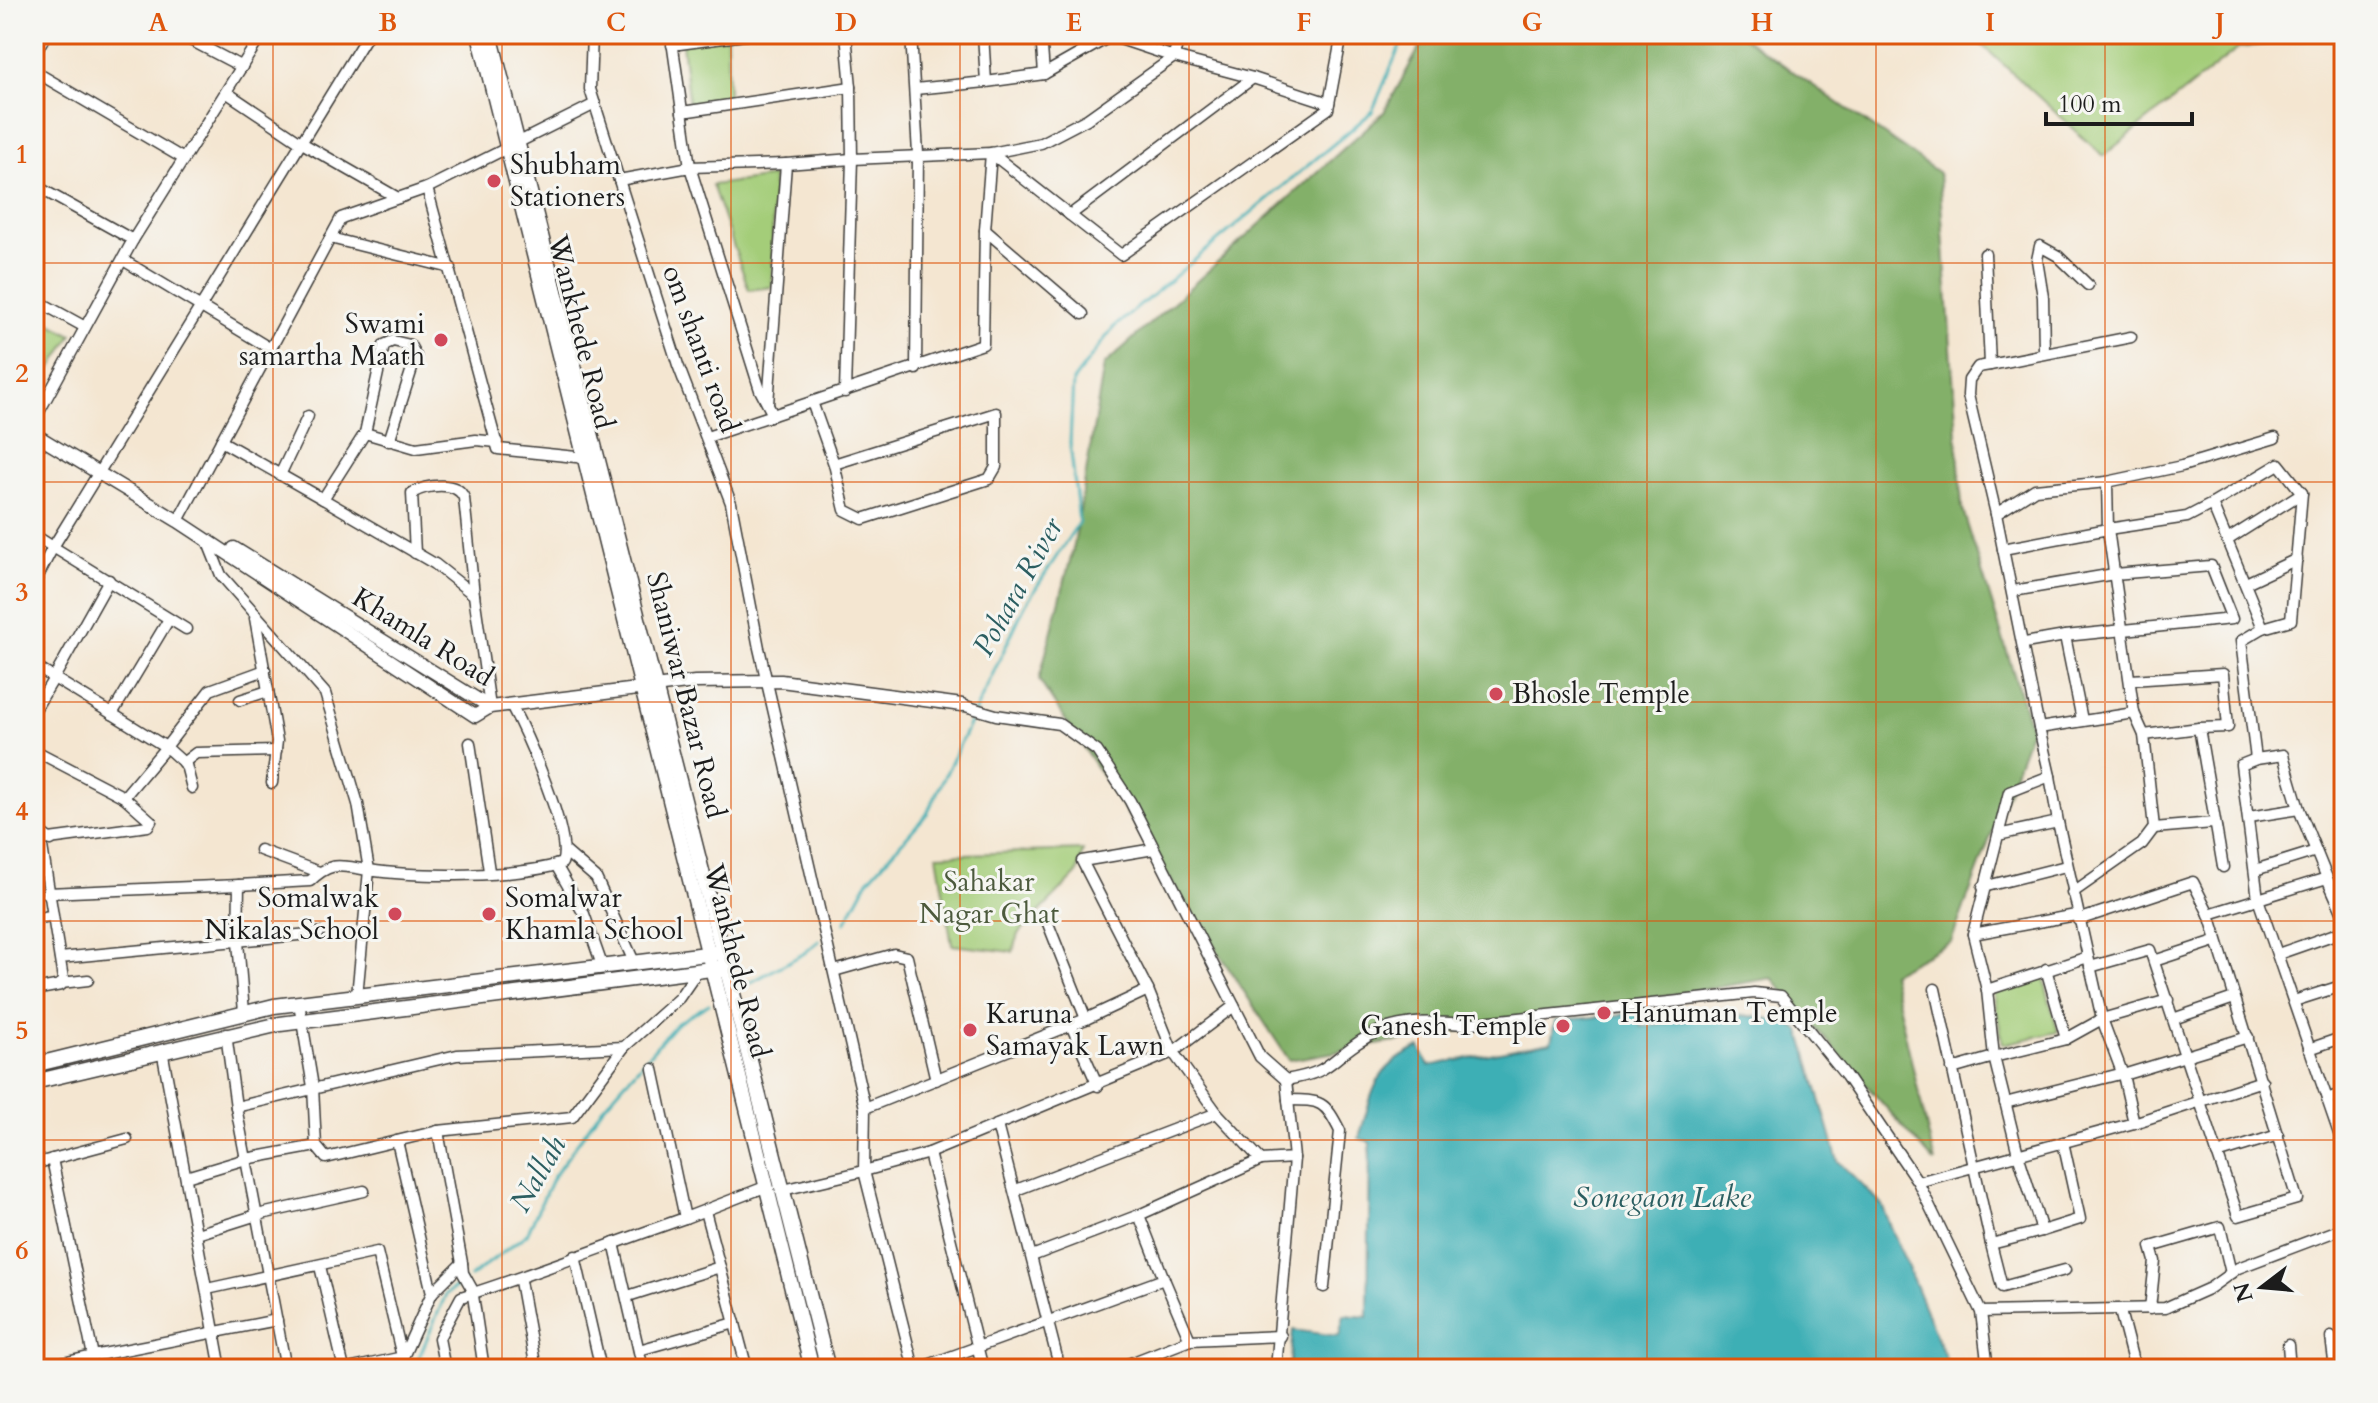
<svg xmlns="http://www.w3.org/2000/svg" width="2378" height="1403" font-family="Cardo,serif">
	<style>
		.green { fill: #a4cd79; stroke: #60744a; stroke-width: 2 }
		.forest { fill: #83b069; stroke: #506642; stroke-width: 2 }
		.water { fill: #3eafb5; stroke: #2d6668; stroke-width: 2 }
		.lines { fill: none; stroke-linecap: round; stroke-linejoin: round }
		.stream { stroke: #3eafb5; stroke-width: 3 }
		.minor-casing { stroke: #3c3a37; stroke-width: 13 }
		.tertiary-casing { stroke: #3c3a37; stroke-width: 15 }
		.secondary-casing { stroke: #3c3a37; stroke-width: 17 }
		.minor { stroke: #fff; stroke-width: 10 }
		.tertiary { stroke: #fff; stroke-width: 12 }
		.secondary { stroke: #fff; stroke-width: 14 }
		.grid { fill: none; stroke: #de560d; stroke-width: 2; stroke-opacity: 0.55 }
		.poi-dot { fill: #d1495b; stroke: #f6f6f2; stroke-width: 3 }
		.labels { text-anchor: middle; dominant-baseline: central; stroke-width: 6; stroke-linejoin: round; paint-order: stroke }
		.poi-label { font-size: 28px; fill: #1c1c1c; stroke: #f6f6f2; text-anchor: start }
		.street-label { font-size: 28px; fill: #1c1c1c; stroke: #f6f6f2 }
		.park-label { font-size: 28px; fill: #4c5a3d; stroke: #f6f6f2 }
		.water-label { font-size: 30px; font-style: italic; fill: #2b5e61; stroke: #f6f6f2 }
		.neatline { fill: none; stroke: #de560d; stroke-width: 3 }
		.grid-label { font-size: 26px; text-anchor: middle; font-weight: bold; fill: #de560d }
	</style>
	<rect width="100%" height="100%" fill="#f6f6f2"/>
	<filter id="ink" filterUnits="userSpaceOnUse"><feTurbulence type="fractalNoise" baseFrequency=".0125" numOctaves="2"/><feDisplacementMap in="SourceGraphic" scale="16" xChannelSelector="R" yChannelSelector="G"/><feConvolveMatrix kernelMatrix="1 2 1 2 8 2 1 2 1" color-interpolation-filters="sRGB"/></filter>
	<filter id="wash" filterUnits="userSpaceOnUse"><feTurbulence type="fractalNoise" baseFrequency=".006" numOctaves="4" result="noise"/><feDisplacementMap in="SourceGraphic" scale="32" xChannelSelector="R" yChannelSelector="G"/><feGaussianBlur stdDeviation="1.8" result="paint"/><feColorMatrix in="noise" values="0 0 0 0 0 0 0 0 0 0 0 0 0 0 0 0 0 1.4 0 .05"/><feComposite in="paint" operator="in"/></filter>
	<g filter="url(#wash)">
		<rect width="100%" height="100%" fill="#f4e6d1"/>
		<!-- green -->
		<g class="green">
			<polygon points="1970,34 2336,34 2239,48 2103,156"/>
			<polygon points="727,37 728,102 689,107 682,43"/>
			<polygon points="773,177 772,287 749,290 712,185"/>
			<polygon points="40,318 72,335 51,369 34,359 34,328"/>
			<polygon points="1083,850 1077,874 1018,934 1013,952 952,945 937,855"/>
			<polygon points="2043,975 2058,1032 2003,1044 1993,991"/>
		</g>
		<!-- forest -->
		<polygon class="forest" points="1427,34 1739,34 1939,173 1962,507 2031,729 1951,942 1891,973 1935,1163 1772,978 1289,1060 1039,680 1074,545 1104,365 1384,112"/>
		<!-- water -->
		<path class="water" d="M1636,1013L1641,1027C1690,1019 1754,1004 1800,1030L1838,1161L1882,1205L1950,1369H1289L1293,1330L1339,1336L1344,1315L1368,1317L1370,1142L1359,1138C1373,1093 1372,1068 1420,1047L1429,1066L1551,1042L1555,1021Z"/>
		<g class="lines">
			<!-- stream -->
			<g class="stream">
				<polyline points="845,923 868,880 927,814 1025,605 1079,522 1070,443 1073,381 1113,328 1372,112 1405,34"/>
				<polyline points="744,986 803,954 819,941"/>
				<polyline points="470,1277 527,1234 552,1179 600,1111 676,1024 709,1004"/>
				<polyline points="414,1369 446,1294 464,1281"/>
			</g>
		</g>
	</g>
	<g filter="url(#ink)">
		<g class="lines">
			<defs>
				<g id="minor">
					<polyline points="179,34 242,67"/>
					<polyline points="592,34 590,89 678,365 731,503 759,648 865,1108 864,1171 783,1190"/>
					<polyline points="671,34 690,167 786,164"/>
					<polyline points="846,34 851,87 852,159 991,153 1041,143 1087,119 1174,57 1179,34"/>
					<polyline points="911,34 918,154 916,369"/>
					<polyline points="1041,34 1044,74"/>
					<polyline points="672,45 752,34"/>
					<polyline points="34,55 46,34"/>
					<polyline points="34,71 184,159"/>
					<polyline points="1253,78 1329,103"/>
					<polyline points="986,82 1044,74 1111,36 1174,57 1253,78 1070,215"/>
					<polyline points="915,89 986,82 983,34"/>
					<polyline points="226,92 302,143 398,198"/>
					<polyline points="682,112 851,87"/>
					<polyline points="619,180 690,167 760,390 773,415 707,437"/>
					<polyline points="34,185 133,240"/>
					<polyline points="427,188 498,449 586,458"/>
					<polyline points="985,230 991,153 1121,255 1328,109 1342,34"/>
					<polyline points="330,238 451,268"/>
					<polyline points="1985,254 1990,365 2131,337"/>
					<polyline points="123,260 271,349"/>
					<polyline points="34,299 85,327"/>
					<polyline points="2044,351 2043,297 2037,260 2040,246 2058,256 2088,285"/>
					<polyline points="1990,365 1978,367 1969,380 1968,395 1996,514"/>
					<polyline points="812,402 834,464 996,413 996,467 989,479 863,519 845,510 834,464"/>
					<polyline points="768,404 786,164 852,159 845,392"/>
					<polyline points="773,415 983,344 985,230 1083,314"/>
					<polyline points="34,421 133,240 262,34"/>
					<polyline points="365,433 384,345 393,341 410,345 416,356 389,441"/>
					<polyline points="221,441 323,499"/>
					<polyline points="280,475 308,416"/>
					<polyline points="2212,504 2187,517 2108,529 2107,482 2182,466 2275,438"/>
					<polyline points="178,521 341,218 427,188 595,104"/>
					<polyline points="34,535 53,547 368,34"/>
					<path d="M207,540L221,575L325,693L358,804L369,870C340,866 332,860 310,881L239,885"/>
					<polyline points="2003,549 2108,529 2134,713"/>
					<path d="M415,553L412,493C426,485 457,480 464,498L474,595"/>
					<polyline points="109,580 54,678 166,747 124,797"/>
					<polyline points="2246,583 2297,559"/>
					<polyline points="34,584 53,547 186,629"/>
					<polyline points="2013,591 2114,574 2211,566 2232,619 2065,636"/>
					<polyline points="255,618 277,741 272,783"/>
					<polyline points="2263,628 2291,620 2302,493"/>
					<polyline points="2025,643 2065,636 2082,720"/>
					<polyline points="34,666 54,678 34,711"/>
					<polyline points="2131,680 2223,674 2228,727 2199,728 2223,867"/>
					<polyline points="240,700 268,691"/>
					<path d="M962,705L996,715L1059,724L1097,751L1130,801L1260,1057L1286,1080C1329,1072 1323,1067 1356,1044C1389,1020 1424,1021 1463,1024L1754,993L1781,996L1846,1076L1918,1182L2134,1123L2262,1081"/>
					<polyline points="490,707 474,595 435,564 323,499 365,433 416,448 476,440 497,442"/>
					<polyline points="112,714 169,619"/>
					<polyline points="2039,728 2050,776"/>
					<polyline points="2144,735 2199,728"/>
					<polyline points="470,743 489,871"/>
					<polyline points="34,750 124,797 151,821 148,826 34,841"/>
					<polyline points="2256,759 2283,755 2299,809 2327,878 2258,899 2344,1148"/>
					<polyline points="183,763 196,753 276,751"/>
					<polyline points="192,788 186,765 166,747 210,690 265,670"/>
					<polyline points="2249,817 2299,809"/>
					<polyline points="2058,822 2102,1019 2123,1075 2134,1123"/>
					<polyline points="34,828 51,840"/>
					<polyline points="2154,828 2213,823"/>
					<polyline points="1998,835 2058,822 2050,776 2009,792 1973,934 1987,990 1994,1057 2066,1039 2046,969"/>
					<polyline points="260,850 319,872"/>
					<polyline points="566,852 596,878 635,964"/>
					<polyline points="556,865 584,914 603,968"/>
					<polyline points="2255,870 2316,851"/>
					<polyline points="2327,878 2344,916"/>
					<polyline points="1983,887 2066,866"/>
					<polyline points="47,893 239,885 238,942 244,1012"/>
					<polyline points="2072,893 2142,844 2154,828 2144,735 2134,713 2039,728 1996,514 2035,489 2107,482"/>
					<polyline points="34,919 50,916"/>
					<polyline points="2078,920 2193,882 2209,914"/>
					<polyline points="1047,921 1086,1019"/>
					<polyline points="1973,934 2076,915"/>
					<polyline points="2278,954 2344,931"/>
					<polyline points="60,958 319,933"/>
					<polyline points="2154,961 2215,941"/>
					<polyline points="2090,967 2150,950 2238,1216 2297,1199 2209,914 2258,899 2241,765 2256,759 2241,641 2263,628 2212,504 2279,464 2302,493 2229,539"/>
					<polyline points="834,971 894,954 907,957 936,1080"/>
					<polyline points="61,983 88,980"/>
					<polyline points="1935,989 1991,1244 2042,1231 2018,1154 1994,1057 1952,1069"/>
					<polyline points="34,990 61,985 63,979 41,840"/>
					<polyline points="1987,990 2088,957"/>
					<path d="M357,996L369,870C415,877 519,878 562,863C573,837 526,733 511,705"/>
					<polyline points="2294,1001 2344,985"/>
					<polyline points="1234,1006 1173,1052 1217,1113 1261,1160 1294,1158 1286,1080"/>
					<polyline points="2173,1019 2234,998"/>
					<polyline points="1071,1025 1098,1086"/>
					<polyline points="226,1034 236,1107 457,1055 624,1047 679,998 697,972"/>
					<polyline points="2066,1039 2102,1019 2168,1000"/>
					<polyline points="2309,1049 2344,1037"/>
					<polyline points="162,1050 221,1369"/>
					<polyline points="653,1069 685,1218 765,1187"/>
					<polyline points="2123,1075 2248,1037"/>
					<polyline points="2327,1099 2344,1093"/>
					<path d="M1288,1100C1321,1100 1325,1101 1340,1131L1324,1287"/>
					<polyline points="2005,1103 2120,1074"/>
					<polyline points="236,1107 286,1369"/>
					<polyline points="865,1108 1086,1019 1148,990"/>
					<polyline points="997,1125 1060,1369"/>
					<polyline points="316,1146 326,1158 438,1131 572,1117 624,1047"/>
					<polyline points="929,1153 983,1369"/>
					<polyline points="2217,1154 2278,1135"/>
					<polyline points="34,1164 127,1139"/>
					<polyline points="186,1177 246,1159 316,1146 313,1087 299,1003"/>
					<polyline points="1918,1182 1981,1312 1988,1369"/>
					<polyline points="1016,1190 1217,1113"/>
					<polyline points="705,1211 747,1369"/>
					<polyline points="2042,1231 2080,1219 2063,1142"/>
					<polyline points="197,1234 257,1215 364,1191"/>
					<polyline points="614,1243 643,1369"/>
					<polyline points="1991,1244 2002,1287 2065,1270"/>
					<polyline points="575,1256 601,1369"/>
					<polyline points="1032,1256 1139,1215"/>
					<polyline points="462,1263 463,1273 472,1289 484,1369"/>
					<polyline points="320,1266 344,1369"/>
					<polyline points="1164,1279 1190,1340"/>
					<polyline points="520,1281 536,1369"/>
					<polyline points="207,1289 377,1252 405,1369"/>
					<polyline points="432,1293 462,1263 438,1131"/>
					<polyline points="628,1296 720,1267"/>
					<polyline points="2150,1309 2155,1261 2151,1247 2220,1227 2231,1273"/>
					<polyline points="2120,1311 2135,1369"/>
					<polyline points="1981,1312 2165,1308 2210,1288 2238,1268 2344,1228"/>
					<polyline points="2331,1337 2335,1369"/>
					<polyline points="2288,1345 2290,1369"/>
					<polyline points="639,1350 735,1323"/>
					<polyline points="93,1356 277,1320"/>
					<polyline points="37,1369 93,1356 52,1159"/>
					<polyline points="348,1369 403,1357 432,1293 397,1141"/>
					<path d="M445,1369L439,1338L461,1297C537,1273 610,1244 685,1218"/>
					<polyline points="914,1369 864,1171 929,1153 1173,1052 1148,990 1082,861 1154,849"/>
					<polyline points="917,1369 1164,1279 1139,1215 1261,1160"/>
					<polyline points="1115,1369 1190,1340 1281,1336"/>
					<polyline points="1276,1369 1294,1158"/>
				</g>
				<g id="tertiary">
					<polyline points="34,434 178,521 475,716 490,707 695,682 781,681 962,705"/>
					<polyline points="234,548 490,707"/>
				</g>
				<g id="secondary">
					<polyline points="479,34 812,1369"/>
					<polyline points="490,34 828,1369"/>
					<polyline points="34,1065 274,1006 715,953"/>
					<polyline points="34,1082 280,1024 719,968"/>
				</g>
			</defs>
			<!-- minor casing -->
			<use href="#minor" class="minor-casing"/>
			<!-- tertiary casing -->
			<use href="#tertiary" class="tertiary-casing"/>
			<!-- secondary casing -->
			<use href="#secondary" class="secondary-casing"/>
			<!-- minor -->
			<use href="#minor" class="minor"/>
			<!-- tertiary -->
			<use href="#tertiary" class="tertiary"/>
			<!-- secondary -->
			<use href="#secondary" class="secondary"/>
		</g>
	</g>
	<!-- grid -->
	<path class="grid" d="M273,34V1369M502,34V1369M731,34V1369M960,34V1369M1189,34V1369M1418,34V1369M1647,34V1369M1876,34V1369M2105,34V1369M34,263H2344M34,482H2344M34,702H2344M34,921H2344M34,1140H2344"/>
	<!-- markers -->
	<g class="poi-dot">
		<circle cx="494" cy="181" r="8"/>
		<circle cx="441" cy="340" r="8"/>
		<circle cx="1496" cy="694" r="8"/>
		<circle cx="395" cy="914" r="8"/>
		<circle cx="489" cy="914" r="8"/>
		<circle cx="1604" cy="1013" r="8"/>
		<circle cx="1563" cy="1026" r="8"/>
		<circle cx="970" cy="1030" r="8"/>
	</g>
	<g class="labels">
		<!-- poi labels -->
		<g class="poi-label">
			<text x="510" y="165">Shubham<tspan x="510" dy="32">Stationers</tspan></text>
			<text x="425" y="324" text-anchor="end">Swami<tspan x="425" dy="32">samartha Maath</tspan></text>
			<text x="1512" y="694">Bhosle Temple</text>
			<text x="379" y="898" text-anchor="end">Somalwak<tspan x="379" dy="32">Nikalas School</tspan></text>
			<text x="505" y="898">Somalwar<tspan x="505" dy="32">Khamla School</tspan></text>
			<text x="1620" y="1013">Hanuman Temple</text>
			<text x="986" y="1014">Karuna<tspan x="986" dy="32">Samayak Lawn</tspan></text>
			<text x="1547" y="1026" text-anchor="end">Ganesh Temple</text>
		</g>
		<!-- street labels -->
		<g class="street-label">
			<text transform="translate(581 332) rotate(76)">Wankhede Road</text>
			<text transform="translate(701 349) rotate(70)">om shanti road</text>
			<text transform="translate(423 637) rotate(32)">Khamla Road</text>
			<text transform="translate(686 695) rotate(76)">Shaniwar Bazar Road</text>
			<text transform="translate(737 961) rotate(76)">Wankhede Road</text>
		</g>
		<!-- park labels -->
		<g class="park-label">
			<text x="989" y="882">Sahakar<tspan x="989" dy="32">Nagar Ghat</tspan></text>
		</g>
		<!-- water labels -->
		<g class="water-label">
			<text transform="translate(1018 587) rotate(-61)">Pohara River</text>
			<text transform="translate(538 1174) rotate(-60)">Nallah</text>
			<text x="1662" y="1197">Sonegaon Lake</text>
		</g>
	</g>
	<!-- margin -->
	<rect width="2378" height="1403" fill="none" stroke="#f6f6f2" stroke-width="88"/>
	<!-- north arrow -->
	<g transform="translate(2262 1287) rotate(254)" stroke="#f6f6f2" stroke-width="6" paint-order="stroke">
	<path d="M0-6L14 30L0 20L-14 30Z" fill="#1c1c1c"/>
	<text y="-12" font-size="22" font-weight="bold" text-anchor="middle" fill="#1c1c1c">N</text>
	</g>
	<!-- scale -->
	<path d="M2046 112v12h146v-12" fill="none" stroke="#1c1c1c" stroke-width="4"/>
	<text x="2058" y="112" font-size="24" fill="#1c1c1c" stroke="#f6f6f2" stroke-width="6" paint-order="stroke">100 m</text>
	<rect x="44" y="44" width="2290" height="1315" class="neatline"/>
	<g class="grid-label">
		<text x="158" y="31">A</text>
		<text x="388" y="31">B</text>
		<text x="616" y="31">C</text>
		<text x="846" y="31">D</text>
		<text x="1074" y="31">E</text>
		<text x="1304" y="31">F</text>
		<text x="1532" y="31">G</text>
		<text x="1762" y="31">H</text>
		<text x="1990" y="31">I</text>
		<text x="2220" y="31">J</text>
		<text x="22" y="163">1</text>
		<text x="22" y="382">2</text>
		<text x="22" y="601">3</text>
		<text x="22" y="820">4</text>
		<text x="22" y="1039">5</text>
		<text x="22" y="1259">6</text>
	</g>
</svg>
